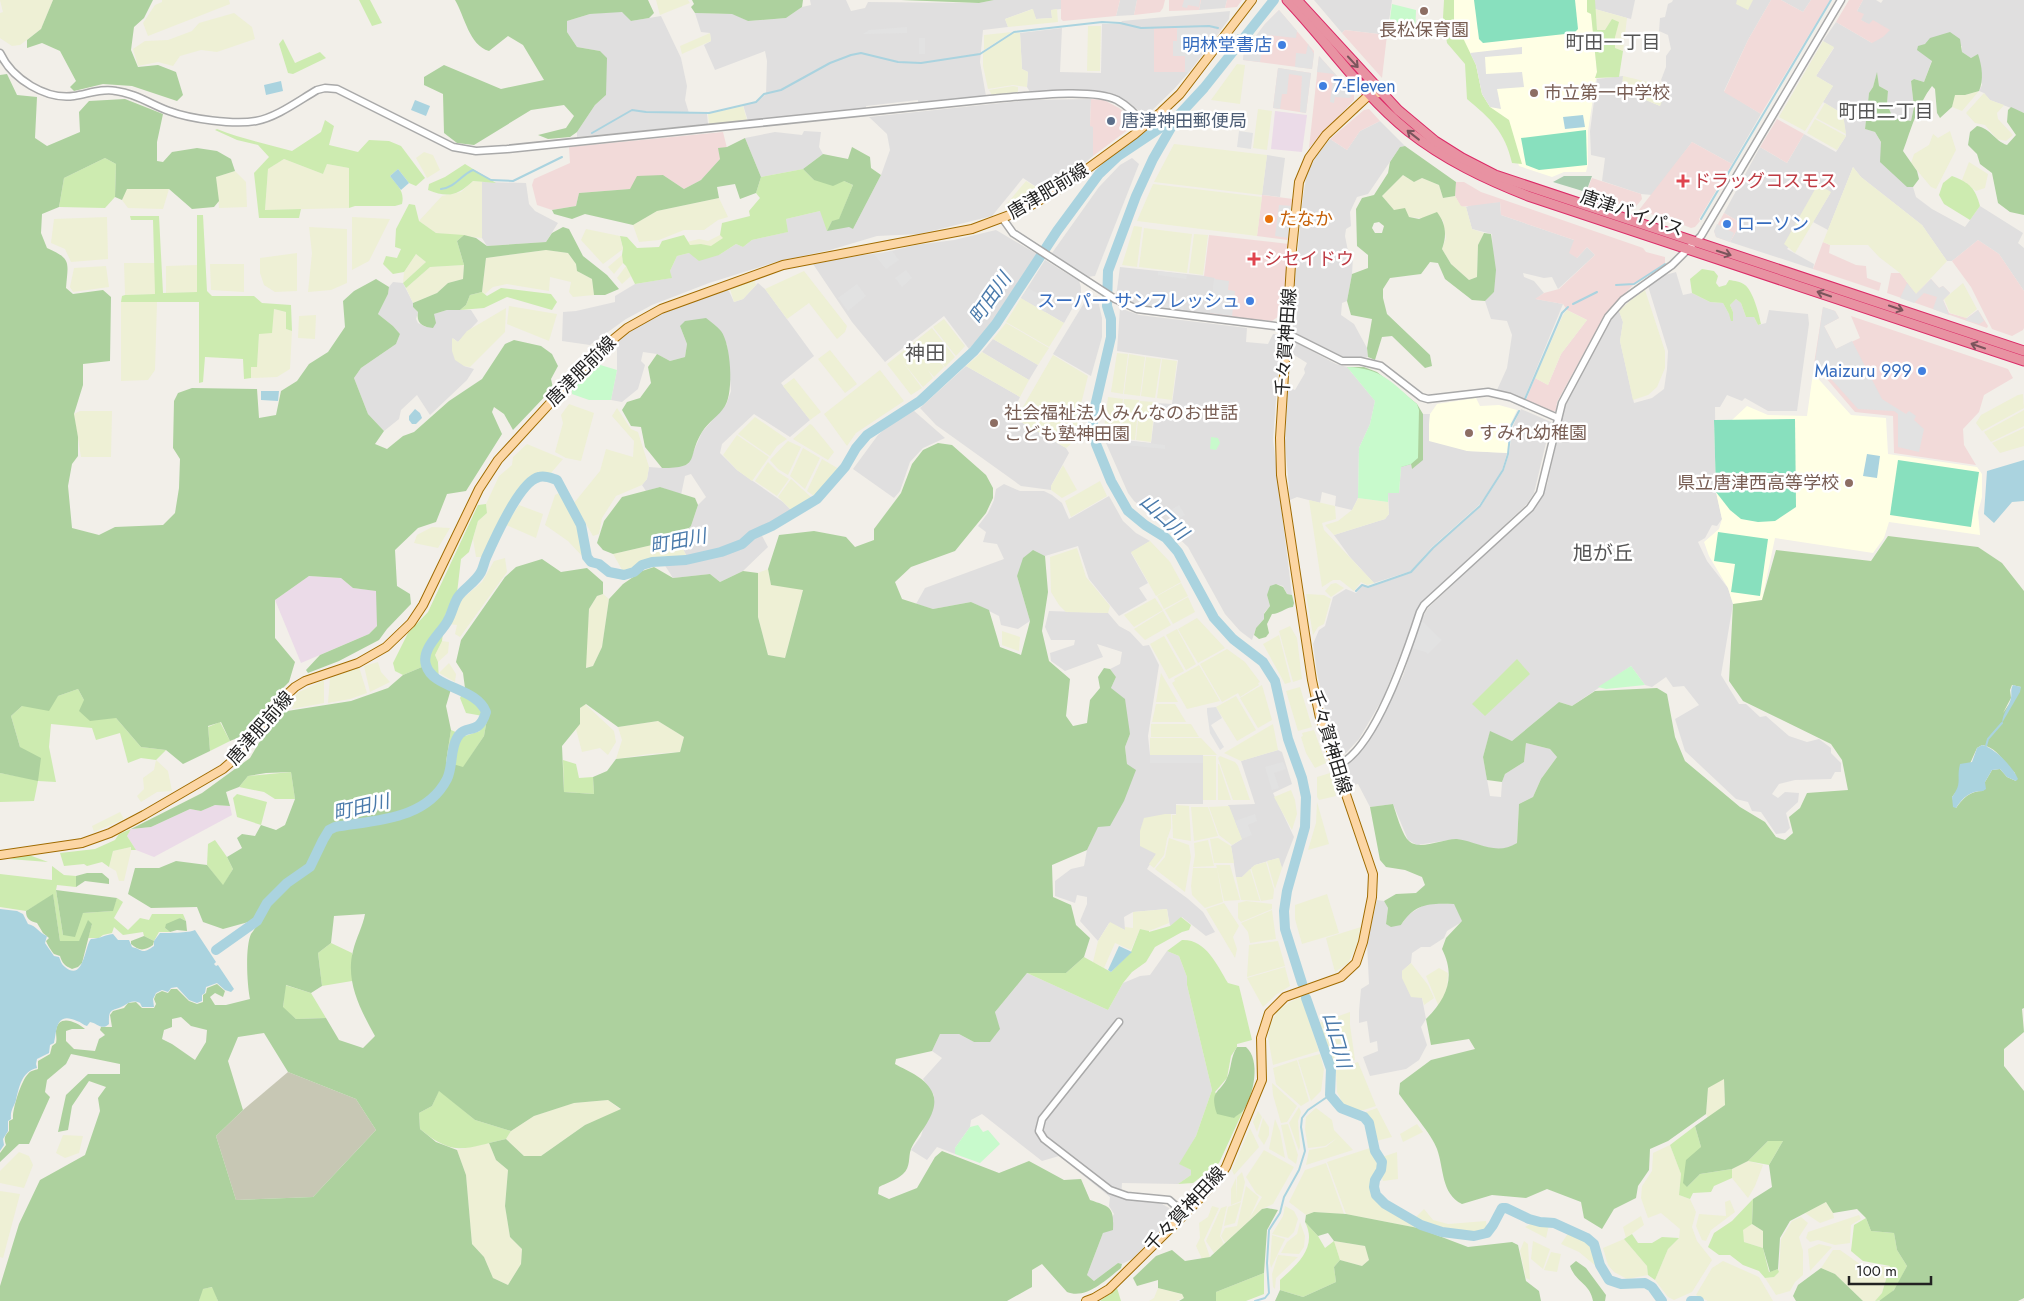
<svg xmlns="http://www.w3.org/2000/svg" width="2024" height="1301" font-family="Jost,'Noto Sans JP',sans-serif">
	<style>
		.residential { fill: #e0dfdf; fill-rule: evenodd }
		.commercial { fill: #f2dad9 }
		.industrial { fill: #ebdbe8 }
		.education { fill: #ffffe5 }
		.construction { fill: #c7c7b4 }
		.farmland { fill: #eef0d5 }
		.grass { fill: #cdebb0 }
		.forest { fill: #add19e; fill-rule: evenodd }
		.cemetery { fill: #aacbaf }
		.park { fill: #c8facc }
		.pitch { fill: #88e0be }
		.parking { fill: #e2e2e2 }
		.water { fill: #aad3df }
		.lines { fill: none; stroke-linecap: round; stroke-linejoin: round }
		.stream { stroke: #aad3df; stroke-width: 2 }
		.river { stroke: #aad3df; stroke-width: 10 }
		.minor-casing { stroke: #a9a9a9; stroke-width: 9 }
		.major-casing { stroke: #a06b00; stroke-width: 10 }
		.highway-casing { stroke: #dc2a67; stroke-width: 11 }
		.minor { stroke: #fff; stroke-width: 6 }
		.major { stroke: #fcd6a4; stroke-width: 8 }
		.highway { stroke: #e892a2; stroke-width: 9 }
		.oneway { stroke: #7b545c }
		.education-dot { fill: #8d6e63; stroke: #fff; stroke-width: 2 }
		.shop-dot { fill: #3f7fe0; stroke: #fff; stroke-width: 2 }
		.service-dot { fill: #5c6f8a; stroke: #fff; stroke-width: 2 }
		.health-dot { fill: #e0444e; stroke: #fff; stroke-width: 2 }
		.food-dot { fill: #e8710a; stroke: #fff; stroke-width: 2 }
		.labels { text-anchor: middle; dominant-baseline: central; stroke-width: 5; stroke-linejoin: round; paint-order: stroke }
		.education-label { font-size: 18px; fill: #785e54; stroke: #fff; text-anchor: start }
		.shop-label { font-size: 18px; fill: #366cbe; stroke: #fff; text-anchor: end }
		.service-label { font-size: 18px; fill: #4e5e75; stroke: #fff; text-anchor: start }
		.health-label { font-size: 18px; fill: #be3a42; stroke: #fff; text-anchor: start }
		.street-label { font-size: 18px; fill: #222; stroke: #fff }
		.food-label { font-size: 18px; fill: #c56008; stroke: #fff; text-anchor: start }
		.neighbourhood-label { font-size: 19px; fill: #555; stroke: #fff }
		.water-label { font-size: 19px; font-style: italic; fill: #4a7aab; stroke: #fff }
		.quarter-label { font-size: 20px; fill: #555; stroke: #fff }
	</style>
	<rect width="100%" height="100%" fill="#f2efe9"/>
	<!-- residential -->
	<g class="residential">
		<polygon points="810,0 846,0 851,11 865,8 868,2 979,3 994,0 1061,0 1061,9 1051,10 1052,18 1036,19 1032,9 1005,19 1008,27 983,30 980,62 986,96 918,103 918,100 866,106 866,109 748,121 743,105 757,102 766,94 767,61 765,51 715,70 704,45 711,41 710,33 701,32 695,13 733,14 748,21 786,18 802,7 811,5"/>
		<polygon points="1120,0 1137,0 1134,15 1116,16"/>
		<polygon points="1201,0 1227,0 1225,8 1199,10"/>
		<polygon points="1314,0 1392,0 1387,35 1345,30 1342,33"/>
		<polygon points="1595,0 1635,0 1631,19 1595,9"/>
		<polygon points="1673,0 1771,0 1748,40 1724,91 1761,114 1732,164 1692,142 1652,195 1641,194 1602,181 1605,158 1591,155 1590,131 1597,79 1623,76 1622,90 1660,106 1663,83 1661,80 1666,67 1666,56 1671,49 1668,35 1659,31 1660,18 1665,17 1668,4 1672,2"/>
		<polygon points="1781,0 1811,0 1803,12"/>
		<polygon points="1863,0 1876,0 1881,3 1883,0 2024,0 2024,113 1990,100 1984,93 1979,91 1982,85 1977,55 1971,58 1962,52 1962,46 1925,44 1918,50 1932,60 1924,82 1914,79 1911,81 1914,107 1911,121 1893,118 1887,104 1888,91 1879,86 1877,73 1873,87 1869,93 1865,129 1875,132 1907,187 1913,187 1916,197 1932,209 1965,227 1980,206 2023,233 2018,243 2024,248 2024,291 1999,254 1978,240 1952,261 1947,261 1922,225 1861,177 1853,167 1828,230 1813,222 1831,192 1787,249 1814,264 1813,269 1730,242 1741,223 1724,213 1760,147 1787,163 1804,134 1836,152 1846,136 1843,114 1823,102 1833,86 1816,76 1834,48 1823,41 1836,22 1872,43 1869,25 1861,20 1857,11"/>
		<polygon points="622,11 631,21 661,16 681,58 687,86 685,100 689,113 707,114 708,124 577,137 577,132 595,105 606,95 600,51 577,47 567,32 567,21 590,14"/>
		<polygon points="1230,11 1229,19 1220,31 1207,27 1154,72 1189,72 1174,89 1149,113 1138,110 1128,102 1108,92 1030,92 1027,87 1028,72 1022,69 1020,33 1062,28 1060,72 1101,73 1102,24 1120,24 1122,21"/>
		<polygon points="1091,99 1090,126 1093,126 1093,156 1074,172 1044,192 1023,178 992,216 920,234 877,236 830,250 779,261 709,283 652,305 626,319 590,345 562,341 563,312 576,311 615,302 615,296 635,284 671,278 670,271 677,256 689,253 719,255 736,244 743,247 752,240 787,232 786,219 820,211 853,229 881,175 890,150 887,134 869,117 1029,100"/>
		<polygon points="1380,121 1405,146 1400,147 1368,194 1357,197 1350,212 1351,226 1346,229 1345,236 1348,251 1353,257 1352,274 1347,301 1342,303 1341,315 1354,324 1367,348 1368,357 1345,357 1335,355 1300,336 1293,330 1294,290 1303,197 1307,173 1317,155 1330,139 1347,150 1360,131"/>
		<polygon points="804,131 821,132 819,147 823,154 803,169 761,177 745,138 775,132 802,135"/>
		<polygon points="1267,155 1285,158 1280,197 1262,195"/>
		<polygon points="1132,158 1139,164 1095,276 1087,277 1052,253 1099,187 1120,165"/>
		<polygon points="482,182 526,183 529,204 535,211 558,223 546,242 487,246 482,238"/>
		<polygon points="1500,202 1501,215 1574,240 1577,258 1587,247 1595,255 1558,289 1552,277 1544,278 1523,273 1524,277 1534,281 1544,293 1536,299 1563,304 1524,399 1510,393 1497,390 1507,368 1512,335 1507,321 1491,319 1485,301 1494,292 1492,234 1472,229 1466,207 1476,203"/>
		<polygon points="996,230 1037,254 1003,307 982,335 969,349 944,316 885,362 852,322 813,264 862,255 883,253 916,245 954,240"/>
		<polygon points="1045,260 1079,281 1081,287 1081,293 1064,323 1021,298"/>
		<polygon points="1120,267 1215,277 1210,315 1137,306 1116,297"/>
		<path d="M1676,272L1683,295L1692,293L1710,302L1723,303L1733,321V312L1730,305L1736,299L1741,303L1746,317H1754L1758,325L1766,323L1769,310L1808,314L1809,324L1797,411H1768L1745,398L1742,401L1727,395L1720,407H1715L1716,492L1722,519L1717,526L1712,525L1705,538L1698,542L1707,561L1728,588L1733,604L1721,675L1739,704H1746L1760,717L1766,716L1789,736L1807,742L1819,739L1831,748V753L1841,763V772H1835L1831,779L1795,780L1779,784L1772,794L1778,798L1785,792L1799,793L1798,802L1786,813L1790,828L1785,833L1776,834L1761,812L1752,811L1748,802L1736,799L1685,751L1675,719L1699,705L1684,686L1673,687L1666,677L1652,687L1645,685L1631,666L1572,706L1559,702L1512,741L1490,732L1483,757L1490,796L1501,797L1502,782L1505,774L1524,762L1526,743L1550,749L1557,757L1541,779L1533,797L1519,804L1517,843L1509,849L1497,850L1456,839L1417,845L1408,840L1393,804L1370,807L1358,784L1350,786L1345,772L1346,767L1367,741L1394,693L1403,676L1421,620L1428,608L1533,509L1541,499L1547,485L1566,401L1609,322L1619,311L1623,322L1620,341L1634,403L1652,398L1664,389L1667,369L1668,351L1648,286L1665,275ZM1517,660L1485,715L1473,704Z"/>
		<polygon points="393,282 403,283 413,303 413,307 418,312 416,319 418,323 426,327 434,314 447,310 471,310 478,321 458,342 453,338 464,366 474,369 467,380 430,415 417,395 401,410 399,419 384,431 368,414 354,378 361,368 396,344 400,334 393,326 378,314 388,294 389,287"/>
		<polygon points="758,283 765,289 814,356 781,383 810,420 790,437 754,414 722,444 720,453 737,470 783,502 792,511 759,530 768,547 743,571 720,582 710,574 673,578 664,564 689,561 678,539 691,526 698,505 706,497 691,474 685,476 681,495 660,487 646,491 642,485 647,479 649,467 662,468 688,464 702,432 726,405 731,391 727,344 680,326 687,344 685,357 670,361 657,354 643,352 641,361 645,365 638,389 622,402 611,400 617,370 617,340 643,322 664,311 723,288 729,291 734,302 743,299"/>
		<polygon points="1097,296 1102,318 1102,337 1091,376 1053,354 1087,298"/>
		<polygon points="1120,308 1139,315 1247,328 1246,342 1268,344 1273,334 1281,334 1273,440 1292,595 1287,594 1283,586 1276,584 1267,595 1270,606 1264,613 1264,619 1256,628 1252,640 1240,631 1225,614 1188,547 1169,529 1134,501 1128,493 1106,443 1104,438 1151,443 1156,403 1172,404 1178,360 1117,351"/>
		<polygon points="993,339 1038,365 1029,380 982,352"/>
		<polygon points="1295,342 1336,364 1347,367 1375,401 1370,424 1359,448 1358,498 1352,510 1335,506 1336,496 1322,492 1320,503 1297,497 1290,500 1285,442 1288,387 1295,390 1305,373 1304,369 1307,363 1291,353 1291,344"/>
		<polygon points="966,366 1020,397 1012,413 1016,419 1066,448 1069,453 1051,486 1051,490 1021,486 936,425 920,408"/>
		<polygon points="1521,409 1551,422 1534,493 1527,504 1421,603 1383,698 1359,739 1346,753 1342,754 1339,752 1329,726 1317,673 1313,644 1319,630 1325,626 1333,597 1346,589 1356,593 1362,586 1368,588 1412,572 1434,548 1481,506 1504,470 1509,454 1513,426"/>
		<polygon points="913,410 945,438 923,448 910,462 900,491 894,498 853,469 878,435 895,420"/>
		<polygon points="1423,414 1430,414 1429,425 1467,451 1507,453 1502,470 1496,482 1479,505 1432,547 1411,571 1374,583 1350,557 1334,535 1385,519 1389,514 1388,493 1399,493 1401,467 1411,464 1412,469 1422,433"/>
		<polygon points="1004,484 1020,491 1044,491 1052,495 1062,503 1069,519 1109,496 1123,521 1136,533 1150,541 1131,553 1148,583 1139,588 1147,600 1119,616 1089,579 1078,546 1045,556 1033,551 1017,576 1030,621 1018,629 1001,625 999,616 971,602 933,609 916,604 925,588 1004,559 997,544 983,542 986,532 978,526 988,513 994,500 996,489"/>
		<polygon points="1049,611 1108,613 1119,626 1130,632 1143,646 1149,645 1159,665 1148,736 1150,755 1203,755 1203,804 1176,804 1176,814 1165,814 1156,854 1147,869 1187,898 1203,912 1215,932 1206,936 1182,917 1170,926 1167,909 1133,912 1124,917 1125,930 1109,923 1098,941 1080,921 1087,904 1087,897 1077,895 1075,903 1055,896 1055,881 1071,869 1084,866 1087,850 1127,764 1125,747 1130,734 1111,688 1116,677 1110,669 1120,664 1122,652 1097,644 1103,657 1065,671 1051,661 1050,653 1074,645 1075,640 1051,640 1045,627"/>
		<polygon points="1278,750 1282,752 1292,784 1273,793 1294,837 1282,868 1278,858 1255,865 1242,877 1236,877 1231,846 1242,839 1228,805 1255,804 1241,761"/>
		<polygon points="1377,900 1384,901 1388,908 1386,924 1401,925 1408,915 1427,903 1454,904 1463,921 1447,931 1444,938 1430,947 1421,947 1412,953 1411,963 1402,971 1422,998 1426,1019 1421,1027 1427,1045 1419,1060 1406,1069 1370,1076 1363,1057 1378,1051 1377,1041 1370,1043 1367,1021 1359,1023 1359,1011 1361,989 1369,984 1367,943"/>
		<polygon points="1167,951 1179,956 1187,977 1187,985 1212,1090 1196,1136 1180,1164 1191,1170 1191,1175 1178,1184 1122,1183 1121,1198 1159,1202 1169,1208 1170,1217 1162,1229 1132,1259 1122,1264 1118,1263 1094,1281 1087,1275 1103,1233 1114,1214 1109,1206 1110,1197 1059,1156 1042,1161 982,1114 971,1120 970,1127 955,1148 955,1154 937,1147 927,1160 911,1150 921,1136 934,1095 923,1079 942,1058 932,1051 940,1034 959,1034 974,1042 999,1029 995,1012 1027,973 1108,1010 1123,983 1140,976 1150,975"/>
	</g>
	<!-- commercial -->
	<g class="commercial">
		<polygon points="1061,0 1120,0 1116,16 1063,21 1061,19"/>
		<polygon points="1137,0 1165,0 1163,8 1160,12 1134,15"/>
		<polygon points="1169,0 1201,0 1199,10 1169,11"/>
		<polygon points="1227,0 1242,0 1237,7 1225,8"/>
		<polygon points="1771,0 1781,0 1803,12 1811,0 1830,0 1761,114 1724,92 1748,40"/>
		<polygon points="1849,0 1863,0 1857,11 1864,14 1861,20 1869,24 1873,20 1890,30 1883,37 1872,43 1836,22"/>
		<polygon points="1279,10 1314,51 1312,69 1243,60 1244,52 1265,24"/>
		<polygon points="1207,27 1220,31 1189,72 1154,72 1154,28"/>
		<polygon points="1345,30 1387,35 1382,78 1342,33"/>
		<polygon points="1319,56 1354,95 1354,100 1309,148"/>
		<polygon points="1278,68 1311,73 1306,113 1273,108"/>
		<polygon points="1091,99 1104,100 1119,108 1129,117 1129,129 1093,156 1093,127 1090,126"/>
		<polygon points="1369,109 1380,121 1360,131 1347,150 1330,139 1364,110"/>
		<polygon points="1777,119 1804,134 1787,163 1760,147"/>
		<polygon points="723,132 727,148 720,159 701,180 684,189 663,175 631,189 579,193 576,206 552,210 537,205 532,185 534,179 570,163 569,147"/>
		<polygon points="1692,142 1732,164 1699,219 1700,221 1695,227 1691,228 1660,216 1657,216 1639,210"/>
		<polygon points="1592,178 1641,194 1642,199 1634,209 1586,193"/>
		<polygon points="1456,182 1464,182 1481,192 1643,248 1646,252 1665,257 1665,263 1634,284 1606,313 1557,402 1556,410 1553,412 1526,400 1535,378 1548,385 1561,354 1587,320 1567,310 1563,304 1535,299 1544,293 1559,289 1595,255 1587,247 1577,258 1569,253 1574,240 1501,215 1500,202 1461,207 1455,196"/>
		<polygon points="1262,195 1293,199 1288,240 1257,236"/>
		<polygon points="1724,213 1741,223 1730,242 1716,237 1714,231"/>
		<polygon points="1209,235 1289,244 1282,314 1272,321 1210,315 1215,278 1204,276"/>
		<polygon points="1978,240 1999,254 2024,291 2024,328 2023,330 2012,336 1992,329 1971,287 1952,261"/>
		<polygon points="1823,242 1830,245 1829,253 1856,265 1866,266 1867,278 1881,283 1879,291 1813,269"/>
		<polygon points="1891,273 1900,273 1916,294 1931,279 1939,288 1943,286 1950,293 1943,300 1949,313 1967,318 1978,310 1988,326 1987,328 1887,293"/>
		<polygon points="1823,307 1835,311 1839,318 1824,326 1836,349 1860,338 1851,316 2008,369 2013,378 1984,395 1979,412 1963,429 1964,445 1976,465 1894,453 1893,416 1855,412 1814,364"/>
	</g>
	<!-- industrial -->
	<g class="industrial">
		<polygon points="1275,111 1307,115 1302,152 1271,149"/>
		<polygon points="309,576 341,578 353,588 377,591 377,626 369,634 301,663 275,600"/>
		<polygon points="215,805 230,806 232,815 154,857 136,850 127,836 131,829 151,827 190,809 201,811"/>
	</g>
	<!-- education -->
	<g class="education">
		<polygon points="1452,0 1590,0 1597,72 1588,131 1588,164 1586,172 1564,172 1552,177 1519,166 1506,127 1477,103 1453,24"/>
		<polygon points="1813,373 1851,415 1886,418 1888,454 1977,467 1982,474 1982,497 1978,512 1980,535 1889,522 1884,538 1873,553 1775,538 1762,600 1733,604 1728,588 1709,556 1704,542 1719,529 1722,519 1716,492 1714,420 1732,420 1747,406 1768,415 1807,416"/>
		<polygon points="1476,398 1480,406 1499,405 1517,410 1510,425 1507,453 1467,451 1429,441 1429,425 1430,414 1437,404"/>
	</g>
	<!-- construction -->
	<polygon class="construction" points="288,1072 356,1099 376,1130 313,1197 236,1200 216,1136 243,1110"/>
	<!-- farmland -->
	<g class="farmland">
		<polygon points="0,0 53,0 41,29 20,45 12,46 0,38 0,13 3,12"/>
		<polygon points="162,0 229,0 230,4 148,36 143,23 155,5 162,2"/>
		<polygon points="656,0 688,0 690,3 660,15"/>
		<polygon points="1737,0 1753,0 1748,10 1736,4"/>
		<polygon points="1033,9 1036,19 1052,18 1051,10 1057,9 1058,22 1008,27 1005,19"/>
		<polygon points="1595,9 1627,18 1623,51 1615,48 1615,37 1605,30 1597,30"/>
		<polygon points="234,13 252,27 255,39 217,52 201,50 180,56 173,66 158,62 138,66 133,49 145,41 168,40 192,31 199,23"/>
		<polygon points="1088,26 1101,26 1100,71 1087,71"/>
		<polygon points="1012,32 984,50 984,35"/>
		<polygon points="710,33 711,41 682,54 680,46"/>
		<polygon points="1013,33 1020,33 1022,69 1028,72 1027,87 1013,85 988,89 983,66 983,53"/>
		<polygon points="1823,41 1834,47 1816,76 1833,86 1805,131 1779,117"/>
		<polygon points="1237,64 1245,65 1240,104 1211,100"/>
		<polygon points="1623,76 1656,84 1663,83 1663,99 1660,106 1622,90"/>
		<polygon points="1013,86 1018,87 1018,92 992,95 989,90"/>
		<polygon points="1979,91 1962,111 1952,107 1954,95 1965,95"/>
		<polygon points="1984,93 1990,100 2004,105 1997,113 1998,119 2013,135 2006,141 1997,139 1985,125 1975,123 1966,113"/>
		<polygon points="1825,103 1843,114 1846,134 1816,118"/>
		<polygon points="743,106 747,120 709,124 708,114"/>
		<polygon points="1258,109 1272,111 1267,150 1253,148"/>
		<polygon points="1815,119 1846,136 1837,150 1807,133"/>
		<polygon points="1950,131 1956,150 1936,189 1931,187 1911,163 1914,154 1929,145 1933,134 1938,138"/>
		<polygon points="1174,144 1267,155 1262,195 1154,182"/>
		<polygon points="424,152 433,155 440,170 427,178 416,158"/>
		<polygon points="284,159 323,174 327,164 349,168 349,208 265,210 268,169"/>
		<polygon points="1969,162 1988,174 1985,188 1976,191 1962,180"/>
		<polygon points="1853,167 1861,177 1922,225 1947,261 1916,294 1900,273 1879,257 1868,245 1830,245 1823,242"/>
		<polygon points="235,171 246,182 247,207 219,208 216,177"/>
		<polygon points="1403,175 1414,182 1422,178 1439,185 1443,198 1455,196 1461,206 1466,207 1472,229 1484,233 1478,245 1477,277 1469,280 1451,264 1442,249 1446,238 1443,220 1409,217 1394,210 1382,196"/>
		<polygon points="473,181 482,182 482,238 436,233 419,221 442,196 461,192"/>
		<polygon points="1026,181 1044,192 1008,210 1004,207"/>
		<polygon points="1153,184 1262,197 1257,236 1137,221"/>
		<polygon points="1818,184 1831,192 1795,253 1784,244"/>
		<polygon points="126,189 169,189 163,209 128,208 122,200"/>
		<polygon points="719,198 728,217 718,220 704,230 684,230 659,240 639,242 633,225 657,211"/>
		<polygon points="107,217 108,259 71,262 65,249 51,243 54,219"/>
		<polygon points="352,217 390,219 369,261 352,270"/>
		<polygon points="1134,226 1142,227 1137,267 1122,265"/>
		<polygon points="309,227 347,229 347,283 331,290 308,292 312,253"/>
		<polygon points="1144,228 1192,234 1187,273 1139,267"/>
		<polygon points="586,229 620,236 623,249 603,264 581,240"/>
		<polygon points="1194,234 1208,235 1203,275 1189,273"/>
		<polygon points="720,235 724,238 711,247 701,244 690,245 687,242 699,239 708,241"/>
		<polygon points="546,250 568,253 576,264 577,271 592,279 594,295 573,297 569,292 571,282 550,277 549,291 507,284 493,287 485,294 482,292 486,258"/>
		<polygon points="297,253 297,291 275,292 264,285 260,273 260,258"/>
		<polygon points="416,254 426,262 403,283 404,272"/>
		<polygon points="622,255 623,263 614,274 608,267"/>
		<polygon points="124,263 155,263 155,294 125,295"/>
		<polygon points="210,264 244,264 244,292 211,290"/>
		<polygon points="197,265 197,292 166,293 166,266"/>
		<polygon points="464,265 463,279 448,283 437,293 413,303 406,288 430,267"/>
		<polygon points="106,266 109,287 73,292 70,287 74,268"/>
		<polygon points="626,266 631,276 622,284 617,278"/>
		<polygon points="804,271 847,326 845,332 837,339 809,303 787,319 765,289"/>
		<polygon points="754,280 756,285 743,299 734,302 730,289"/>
		<polygon points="1963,283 1977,309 1966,318 1950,313 1944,299"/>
		<polygon points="1645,290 1665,351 1665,368 1657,387 1648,395 1633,400 1620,341 1623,322 1619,311 1631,300"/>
		<polygon points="1021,298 1064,323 1049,347 1006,322"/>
		<polygon points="121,302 157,302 155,370 148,380 121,381"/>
		<polygon points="509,306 557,314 549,341 507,324"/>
		<polygon points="506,308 505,332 470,367 464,366 455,360 452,351 452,338 458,342 467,331"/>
		<polygon points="274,309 286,312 286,329 292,331 290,369 277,377 251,378 251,367 257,366 259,334"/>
		<polygon points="1567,310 1587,320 1561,354 1548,385 1535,378 1563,315"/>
		<polygon points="316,315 315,339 298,338 299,316"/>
		<polygon points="944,319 965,346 956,356 933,327"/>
		<polygon points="1006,323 1049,348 1038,365 993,339"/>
		<polygon points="932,328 955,357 945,367 927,345 944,367 934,377 928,370 933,378 923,387 902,361 922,388 911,395 887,364"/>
		<polygon points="830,350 857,384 845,393 818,359"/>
		<polygon points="982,352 1029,380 1020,397 966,366"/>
		<polygon points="1117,353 1128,354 1123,394 1111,392"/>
		<polygon points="1129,354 1145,357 1140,396 1124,394"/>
		<polygon points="1053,355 1088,376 1081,404 1078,438 1066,448 1016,419"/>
		<polygon points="1146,357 1161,359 1155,398 1141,396"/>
		<polygon points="1162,359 1177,361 1172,400 1157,398"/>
		<polygon points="880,370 904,401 856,433 847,446 824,414"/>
		<polygon points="794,378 821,412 810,420 783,386"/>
		<polygon points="2023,394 2024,408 1982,431 1976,423 1981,415 2018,395"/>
		<polygon points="1108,397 1123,399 1118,438 1103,436"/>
		<polygon points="1124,399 1139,400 1135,440 1119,438"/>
		<polygon points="1140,401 1155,402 1151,442 1136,440"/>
		<polygon points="569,404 594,413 581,461 566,458 555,452 563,423 561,415"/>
		<polygon points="617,408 631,429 638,432 649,467 647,479 642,485 616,496 602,518 599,534 593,536 574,503 600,471 606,449 633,457 634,441 612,416"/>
		<polygon points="2024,410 2024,426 1991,442 1984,432"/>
		<polygon points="80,411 112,411 111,457 81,457 74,414"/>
		<polygon points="755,417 787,439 777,446 770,456 738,434"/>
		<polygon points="810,424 812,425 834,452 828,460 793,439"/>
		<polygon points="2024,428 2024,446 2000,453 1992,443"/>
		<polygon points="737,435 769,457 752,481 737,470 723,455"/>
		<polygon points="788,441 801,447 788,475 778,469 770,460"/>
		<polygon points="527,444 563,459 551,473 540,473 526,481 510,501 483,557 476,557 473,539 478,521 487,513 486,504 499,476 512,465 513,457"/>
		<polygon points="803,448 820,458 805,489 790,476"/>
		<polygon points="822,459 839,469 820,492 814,496 807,491"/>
		<polygon points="768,462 778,472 789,479 777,496 755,481"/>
		<polygon points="1063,465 1077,490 1062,498 1051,490 1051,486"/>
		<polygon points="791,479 812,498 792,511 778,497"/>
		<polygon points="1100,481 1107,496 1071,517 1065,501"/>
		<polygon points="559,493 577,525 584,558 568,541 545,525 555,495"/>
		<polygon points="1358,498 1388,502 1389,514 1385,519 1334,535 1325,525 1338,521 1352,510"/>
		<polygon points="1309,500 1335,506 1336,519 1322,523 1324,530 1374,583 1367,585 1361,582 1354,591 1340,580 1333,580 1322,587"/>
		<polygon points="519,505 543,514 536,538 506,525"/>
		<polygon points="432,527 450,528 438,548 414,543 417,535"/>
		<polygon points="678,539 686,555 644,561 637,569 624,573 613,554"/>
		<polygon points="1150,541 1170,562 1181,582 1156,596 1131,552"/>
		<polygon points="1077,548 1086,577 1110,606 1108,613 1066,612 1059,605 1051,592 1050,557"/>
		<polygon points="505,558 507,572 460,637 455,634 457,625 449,624 462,599 482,582 494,561"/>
		<polygon points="768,569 771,585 803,589 785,658 768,655 758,617 758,573"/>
		<polygon points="1181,583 1188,596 1164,609 1157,596"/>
		<polygon points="1336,583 1344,588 1331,597 1325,591 1331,584"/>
		<polygon points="603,594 609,599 602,647 593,666 585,668 589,609 597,596"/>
		<polygon points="1306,594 1324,595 1331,599 1324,624 1318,627 1313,635"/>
		<polygon points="1188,597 1195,612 1173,624 1165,610"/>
		<polygon points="1155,598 1163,610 1134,627 1124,615"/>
		<polygon points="1163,611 1171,625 1145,640 1134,629"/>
		<polygon points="1197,618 1225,648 1198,663 1178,629"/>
		<polygon points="1290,626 1297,638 1302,679 1293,682 1279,631"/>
		<polygon points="1177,629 1196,664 1186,670 1166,635"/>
		<polygon points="1002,631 1020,637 1019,651 1002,645"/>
		<polygon points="1279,635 1291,682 1285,684 1263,644"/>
		<polygon points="1164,636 1184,671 1169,679 1150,644"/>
		<polygon points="442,641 449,642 448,653 438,662 435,655"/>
		<polygon points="1227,649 1245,662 1260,682 1258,683 1259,685 1240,697 1238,693 1222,702 1200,664"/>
		<polygon points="378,662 381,672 390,682 370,692 364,666"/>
		<polygon points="449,663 456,674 455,682 439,673"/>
		<polygon points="1199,665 1220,701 1187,709 1172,683 1175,681 1174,679"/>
		<polygon points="359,667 367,693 350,699 328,703 330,678"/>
		<polygon points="1161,673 1178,702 1156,702"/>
		<polygon points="324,680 324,703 292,709 297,693"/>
		<polygon points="1262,685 1272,720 1258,728 1240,698"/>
		<polygon points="1300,687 1312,727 1298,731 1286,691"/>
		<polygon points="1236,696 1256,730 1237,741 1216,707"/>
		<polygon points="585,704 614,731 616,742 608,755 600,748 582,752 576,729 580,724 580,708"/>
		<polygon points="1156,704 1175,704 1186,722 1152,722"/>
		<polygon points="658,721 684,737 680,752 649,754 616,759 622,740 618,727"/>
		<polygon points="1151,724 1191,724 1199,737 1151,737"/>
		<polygon points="1273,724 1278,750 1241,761 1224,753"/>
		<polygon points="1314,730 1326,763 1315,768 1306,753 1301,737 1303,736 1302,733"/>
		<polygon points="1150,738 1201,738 1217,755 1150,755"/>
		<rect x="1203" y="756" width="13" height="44"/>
		<polygon points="1220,756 1235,762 1238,766 1250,800 1233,800 1218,758"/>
		<polygon points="156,760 168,771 172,791 157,792 141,802 137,796 144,789 143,778 154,770"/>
		<polygon points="1218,764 1219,764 1231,800 1218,800"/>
		<polygon points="1330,773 1336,796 1319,800 1317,797 1317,777"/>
		<polygon points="1291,790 1295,800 1297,814 1292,830 1274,797"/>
		<polygon points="1317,802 1329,844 1308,850 1316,823"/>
		<polygon points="1176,805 1189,806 1191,841 1173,838 1172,815 1176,815"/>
		<polygon points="1229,806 1242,839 1232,845 1219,835 1209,807"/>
		<polygon points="1191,807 1208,807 1218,836 1194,841"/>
		<polygon points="120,812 124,819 94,832 92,826"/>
		<polygon points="1165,814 1171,814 1171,828 1167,839 1164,855 1154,868 1149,864 1156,854 1140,846 1140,831 1144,818"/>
		<polygon points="1169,838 1189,845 1191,857 1185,892 1155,869 1165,857"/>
		<polygon points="1218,838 1231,846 1234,863 1214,863 1210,839"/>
		<polygon points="1208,840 1214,866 1193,867 1195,855 1194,843"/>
		<polygon points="132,847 124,881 119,881 116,871 109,867 113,851"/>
		<polygon points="1279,858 1282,868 1275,889 1267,861"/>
		<polygon points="1266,862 1274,890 1273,899 1261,901 1251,868 1255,865"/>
		<polygon points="1216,865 1230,865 1240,900 1224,901 1217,868 1223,902 1205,908 1192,895 1191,886 1193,868 1217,868"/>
		<polygon points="1250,869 1260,901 1241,900 1236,877 1242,877"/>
		<polygon points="1327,894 1339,933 1302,944 1295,919 1295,905"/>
		<polygon points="1246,901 1272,904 1272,909 1241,922 1238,918 1238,903"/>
		<polygon points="1224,903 1239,926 1233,937 1237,949 1235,958 1206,909"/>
		<polygon points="1167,909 1169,923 1149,931 1140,929 1131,950 1115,943 1104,968 1093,962 1098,941 1110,922 1125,930 1125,927 1133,928 1133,912"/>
		<polygon points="1272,910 1276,939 1250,943 1248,932 1241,923"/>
		<polygon points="1361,927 1356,947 1348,963 1335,972 1326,938"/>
		<polygon points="1278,941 1285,966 1247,977 1249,945"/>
		<polygon points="1411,963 1428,985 1434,998 1424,1005 1422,998 1411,997 1402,978 1402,971"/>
		<polygon points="1285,967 1290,986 1277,994 1263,1007 1247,978"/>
		<polygon points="1439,968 1448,973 1447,993 1439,1007 1426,976"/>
		<polygon points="1301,997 1319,1051 1273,1065 1268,1038 1270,1025 1278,1010 1290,1002"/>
		<polygon points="1350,1012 1350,1025 1355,1060 1335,1068 1319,1023"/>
		<polygon points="1320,1054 1324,1069 1321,1091 1311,1101 1298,1060"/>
		<polygon points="1297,1060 1309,1101 1301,1106 1276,1084 1273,1068"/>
		<polygon points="1358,1062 1376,1106 1364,1110 1354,1110 1343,1104 1337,1092 1336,1070"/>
		<polygon points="1724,1078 1725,1105 1708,1118 1706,1114 1708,1088"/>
		<polygon points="1272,1083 1297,1106 1287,1122 1281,1123 1273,1095"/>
		<polygon points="608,1100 621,1110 585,1125 541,1156 524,1156 506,1139 511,1131 534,1116 573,1103"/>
		<polygon points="1299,1107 1301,1112 1298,1121 1300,1146 1299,1151 1289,1123"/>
		<polygon points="1316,1108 1332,1120 1334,1130 1353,1150 1306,1165 1309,1150 1326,1147 1337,1138 1325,1146 1308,1148 1305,1129 1306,1117"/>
		<polygon points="1377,1108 1392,1137 1376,1141 1372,1121 1366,1112"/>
		<polygon points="1258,1111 1262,1117 1257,1132 1253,1122"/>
		<polygon points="1263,1118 1269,1127 1269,1135 1264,1145 1258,1136"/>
		<polygon points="1275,1119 1280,1131 1285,1158 1269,1149"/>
		<polygon points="1288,1124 1298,1155 1296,1164 1288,1158 1281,1125"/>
		<polygon points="1417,1124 1423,1132 1403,1142 1400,1134"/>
		<polygon points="1250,1128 1259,1147 1234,1175 1232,1170"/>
		<polygon points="63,1135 83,1136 79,1153 65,1158 56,1153"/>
		<polygon points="489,1143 496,1160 508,1170 505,1206 510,1237 522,1249 521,1264 508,1285 493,1278 484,1257 472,1244 466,1175 457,1150"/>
		<polygon points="1670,1145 1681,1174 1679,1195 1690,1199 1696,1212 1692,1227 1697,1241 1712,1260 1692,1292 1674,1300 1668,1297 1655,1280 1668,1249 1679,1238 1680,1229 1661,1213 1648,1218 1641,1198 1642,1186 1652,1171 1653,1153"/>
		<polygon points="1370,1148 1379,1168 1370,1182 1372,1191 1381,1204 1418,1228 1346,1214 1327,1162"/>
		<polygon points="1264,1150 1294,1167 1273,1204 1262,1209 1225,1243 1221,1236 1225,1228 1237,1226 1246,1186 1259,1197 1249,1219 1262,1197 1256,1193 1246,1177"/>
		<polygon points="19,1152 29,1156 33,1165 24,1188 0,1183 0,1171"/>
		<polygon points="1397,1152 1398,1179 1383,1181 1382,1178 1386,1166 1382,1157"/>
		<polygon points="1748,1161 1763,1165 1755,1186 1748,1198 1732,1178 1732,1169"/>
		<polygon points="1326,1163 1344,1214 1314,1212 1306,1215 1289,1202 1305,1170"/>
		<polygon points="1242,1172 1245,1182 1241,1201 1231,1205 1231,1189 1236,1178 1237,1199 1237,1177"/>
		<polygon points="0,1191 20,1194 3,1258 0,1257"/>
		<polygon points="1730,1200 1735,1212 1711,1230 1706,1241 1702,1240 1696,1226 1699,1214 1726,1216 1725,1202"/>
		<polygon points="1241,1202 1235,1223 1224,1226 1228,1207"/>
		<polygon points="1826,1202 1833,1213 1834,1218 1820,1223 1805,1213"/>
		<polygon points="1212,1206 1219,1208 1204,1240 1210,1257 1202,1259 1196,1246 1200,1238 1199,1223 1208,1217"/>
		<polygon points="1227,1206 1220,1236 1224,1244 1214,1253 1206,1241 1221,1208"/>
		<polygon points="1285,1206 1294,1211 1298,1219 1294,1232 1288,1238 1272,1234 1283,1216"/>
		<polygon points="1424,1209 1433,1220 1448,1224 1486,1221 1487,1229 1480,1232 1444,1230 1426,1224 1416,1217"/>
		<polygon points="1859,1215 1861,1219 1851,1225 1850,1243 1835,1245 1818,1240 1810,1242 1806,1238 1808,1232"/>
		<polygon points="1641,1216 1644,1225 1626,1238 1623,1227"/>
		<polygon points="1801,1217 1808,1223 1799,1237 1803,1251 1803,1275 1795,1282 1790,1291 1776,1295 1765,1278 1774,1277 1779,1272 1781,1239 1792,1221"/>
		<polygon points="1300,1222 1305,1236 1304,1247 1299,1254 1281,1253 1287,1242 1297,1234"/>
		<polygon points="1534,1222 1549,1225 1546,1238 1525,1227"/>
		<polygon points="1752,1224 1763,1231 1763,1248 1744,1242 1742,1230"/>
		<polygon points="1569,1232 1591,1243 1596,1266 1579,1252 1561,1244"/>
		<polygon points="1272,1235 1285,1239 1271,1268 1270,1263"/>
		<polygon points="1624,1239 1647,1266 1648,1275 1627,1279 1614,1272 1608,1265 1603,1248"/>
		<polygon points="1334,1241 1365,1246 1369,1260 1362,1266 1340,1260"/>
		<polygon points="1524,1241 1528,1244 1530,1280 1526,1278 1520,1251"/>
		<polygon points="1533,1241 1550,1249 1543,1269 1531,1259"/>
		<polygon points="1819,1244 1832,1247 1810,1271 1808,1249"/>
		<polygon points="1833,1250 1840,1250 1864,1267 1890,1266 1882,1293 1875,1301 1863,1301 1835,1274 1821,1268"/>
		<polygon points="1551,1252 1561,1254 1557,1272 1544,1270"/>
		<polygon points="1278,1255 1298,1257 1276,1278 1275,1289 1273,1287 1272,1274"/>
		<polygon points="1723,1261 1759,1277 1773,1301 1708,1301 1696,1295 1712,1268"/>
		<polygon points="1158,1288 1182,1294 1184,1298 1176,1301 1149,1301 1154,1298"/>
	</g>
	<!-- grass -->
	<g class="grass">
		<polygon points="359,0 370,0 382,23 372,26"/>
		<path d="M1444,0H1454V20L1460,22L1464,40L1476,65L1482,94L1490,107L1509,120L1522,164L1512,163C1505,132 1491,119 1467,99L1465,64L1447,43L1443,18Z"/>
		<polygon points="1587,0 1595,0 1597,30 1605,30 1612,19 1619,22 1615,37 1615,48 1623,51 1619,77 1595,78 1597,72 1591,14 1587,12"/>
		<polygon points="283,39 295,63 320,52 326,58 293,74 288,73 279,44"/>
		<path d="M325,120L334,126L329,145L358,152L369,140L389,141L401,146L425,178L416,186L409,183L398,169L390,176C397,185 405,191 402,204L395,206H355L349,208V168L327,164L323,174L284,159L268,169L265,210L301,209L299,218H259L254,173L269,157L258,145L237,140L215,130L217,129C242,139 267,144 292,151L321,132Z"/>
		<polygon points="105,158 116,164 115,197 105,208 59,207 64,178"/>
		<path d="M465,164L496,183L473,181C457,196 448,198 428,190L429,184L445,177Z"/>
		<polygon points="803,169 814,180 844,181 853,185 839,220 832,221 827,231 820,211 786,219 788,232 752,240 743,247 736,244 719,255 699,261 689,253 677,256 670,271 672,278 635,284 626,266 623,263 622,255 623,248 620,236 627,237 637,248 659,247 662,241 684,235 690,245 701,244 711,246 723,238 720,235 722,223 750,216 749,211 760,198 756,193 761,177"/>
		<path d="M1952,176C1970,183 1975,188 1980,206L1970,220L1944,204L1939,195L1943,183Z"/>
		<polygon points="409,204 415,205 419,221 436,233 464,235 457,241 464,265 430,267 406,288 403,283 426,262 416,254 404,272 393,274 383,264 386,256 397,258 401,249 395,247 396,229"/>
		<polygon points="197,215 203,215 207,291 212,296 254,296 262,303 291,305 292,331 286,329 286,312 274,309 272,333 259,334 257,367 251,367 251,378 244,379 243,359 205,357 203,382 199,383 199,302 121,302 122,296 125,295 155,294 153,220 131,220 130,216 159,216 163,293 197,292"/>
		<path d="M1702,269L1714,271L1718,276L1716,283L1719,287L1726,285L1729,280C1735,281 1740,281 1745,285C1753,291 1759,314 1761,324L1758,325L1754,317H1746L1741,303L1736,299L1730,305L1733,312V321H1731L1729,314L1723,303L1710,302L1692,293L1690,279Z"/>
		<polygon points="501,288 551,294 557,302 552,310 507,297 484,308 460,310 466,305 470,295 482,292 487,296"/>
		<polygon points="486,504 487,513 478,521 469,552 461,559 457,593 445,615 442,641 435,655 438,662 439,682 422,667 403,675 395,671 393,663 408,633 428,612 478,505"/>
		<polygon points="1517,659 1530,674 1485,716 1472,704"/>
		<polygon points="465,688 481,698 489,708 484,736 463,768 446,763 451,730 465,736 480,731 483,716 466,713 460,698"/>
		<polygon points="78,689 84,700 116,718 141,747 166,750 156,760 141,758 128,763 120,733 96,740 92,728 51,724 49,747 56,782 38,781 34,801 0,802 0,773 38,780 20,747 11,716 22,706 58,696"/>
		<polygon points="220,722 230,741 210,751 208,727"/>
		<polygon points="563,760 576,764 579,778 593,777 594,794 564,792"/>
		<polygon points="291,772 295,799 275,799 264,792 239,787 248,776"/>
		<polygon points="237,794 267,802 261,825 237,817 233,798"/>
		<polygon points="131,829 127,836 136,850 131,850 131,847 113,851 109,867 102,862 87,866 84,864 64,866 60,853 95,849 115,840 119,834"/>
		<polygon points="215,840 227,857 233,869 223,886 207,865 208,844"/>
		<polygon points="29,855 48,862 9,859"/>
		<polygon points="52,866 64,875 76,876 76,887 57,885 56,890 63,935 83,913 112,911 117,898 123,902 114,918 128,930 140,918 149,920 152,914 183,914 186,921 180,918 165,928 170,932 159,932 154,941 144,936 143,932 123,935 114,927 112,933 103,935 99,938 88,938 92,924 79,941 60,941 53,895 26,911 0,907 0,874 52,880"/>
		<polygon points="1181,917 1191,925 1189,930 1182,932 1155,947 1146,962 1132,972 1123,983 1108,1010 1027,973 1066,973 1084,957 1111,972 1131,952 1140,929 1149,931 1149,932 1170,926"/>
		<path d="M1182,940C1206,939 1217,965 1228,983L1239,986L1252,1040L1237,1044V1047L1231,1056L1227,1078L1215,1092L1233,1118L1243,1111L1219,1163L1193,1183L1178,1184L1191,1175V1170L1179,1164L1196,1136L1212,1090L1187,985V977L1179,956L1167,951Z"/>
		<polygon points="331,943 352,953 352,981 322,986 318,953"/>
		<polygon points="285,985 311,993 326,1018 296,1019 283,1008"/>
		<path d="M439,1090L475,1120L511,1131L506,1139C465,1148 455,1158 420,1129L419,1113L432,1106Z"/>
		<polygon points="1695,1126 1701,1147 1687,1187 1700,1174 1732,1169 1732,1178 1714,1186 1711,1192 1693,1193 1690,1199 1679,1195 1681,1174 1670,1145"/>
		<polygon points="1768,1141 1783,1141 1769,1165 1748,1161"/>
		<polygon points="1753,1199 1752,1224 1743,1230 1744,1242 1763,1248 1769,1272 1778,1269 1779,1272 1774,1277 1765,1278 1759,1271 1743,1265 1730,1255 1719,1255 1708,1247 1714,1233 1732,1221"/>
		<path d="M1866,1218L1871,1231L1894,1233L1897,1250L1907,1266C1900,1279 1893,1300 1875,1301L1882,1293L1890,1266L1863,1261L1851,1251L1854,1225Z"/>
		<path d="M1305,1222L1318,1236L1325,1248L1334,1241L1340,1260L1334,1267L1336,1282L1303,1297L1280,1290V1280C1297,1265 1318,1247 1305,1222Z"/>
		<polygon points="1632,1234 1638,1243 1652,1243 1662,1237 1679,1238 1668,1249 1655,1280 1648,1275 1647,1266 1624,1239"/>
		<polygon points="1264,1273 1264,1294 1246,1301 1216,1301 1216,1292"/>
		<polygon points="213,1287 218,1301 199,1301 202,1289"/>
		<polygon points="1117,1288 1121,1301 1100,1301"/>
	</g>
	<!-- forest -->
	<g class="forest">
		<polygon points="53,0 153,0 144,18 134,27 131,50 138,67 158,65 176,72 183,95 177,101 132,86 103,84 74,91 70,87 76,81 60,51 42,43 27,48 27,40 41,29"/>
		<path d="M455,0H648L654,13L649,18L631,21L622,12L590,14L567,21V32L577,47L600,51L607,58L606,95L595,105L577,132L570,137L548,139L538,135L566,128L574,116L564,105L531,110L474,145L457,143L444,133L443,94L424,85V77L444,65L501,89L544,80L523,45L508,36L489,51C469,45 465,17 455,0Z"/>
		<polygon points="692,0 803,0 802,7 786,18 748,21 732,14 695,13 691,7 694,4"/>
		<polygon points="901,0 994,0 979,3"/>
		<path d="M1950,32L1960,39L1962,52L1971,58L1978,54C1982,66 1984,80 1979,91L1965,95H1955L1952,107L1940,118L1937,113L1935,89L1932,86C1918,104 1911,129 1903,151L1917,171L1919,179L1913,187H1907L1880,162L1881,142L1875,132L1865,129L1869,93L1873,87L1877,72L1879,86L1888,91L1887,104L1893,118L1911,121L1914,107L1911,81L1914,79L1924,82L1932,61L1917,50L1918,46L1925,44L1930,38Z"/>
		<path d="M7,74L17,95L37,97L35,138L47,146L80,132L79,112L89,101L125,99L163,114L157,142V161L163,162L172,152L197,148L217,151L231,159L235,171L216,177L219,201L214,207L192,209L169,189H127L122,200L115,197L116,164L105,158L64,178L59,207L42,214L41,233L47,248C72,259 68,262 66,288L73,294L103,290L111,297L110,361L83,364V385L74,414L78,437V456L72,464L68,486L72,528L99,535L115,527L163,525L175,513L179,488L180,459L173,448L174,401L178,393L192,388L257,389L259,418L276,415L281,391L297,381L309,364L328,352L345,327L343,301L354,291L376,279L389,287L388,294L378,314L393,326L400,334L396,344L361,368L354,378L368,414L384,431L375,444L387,449L403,436L414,432L449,401L482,379L505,344L514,340L541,346L552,354L558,366L551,379L553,388L513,430L504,414L494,407L492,412L502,434L466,491L447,494L436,522L418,528L395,550L397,586L410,594L411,604L387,629L379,640L339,661L308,673L306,670L320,655L369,634L377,626L376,591L353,588L341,578L309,576L275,600V638L295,662L289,682L272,699L247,734L230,741L221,722L208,726L210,751L183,764L166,750L141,747L116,718L90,721L79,711L84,700L78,689L58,696L49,711L22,706L11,716L20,747L41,758L38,781L0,773V75Z"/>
		<path d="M2011,107L2024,113V215L2010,212L1998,203L1992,173L1980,164L1977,154L1968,145L1970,132L1977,126C1990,128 1995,141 2007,145L2016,135L2007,122L2008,110Z"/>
		<polygon points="745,138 761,177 756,193 740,199 735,184 717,187 719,198 657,211 633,225 585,214 572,219 554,214 552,210 576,206 579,193 630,189 637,176 663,175 684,189 701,180 720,159 718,148 727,147"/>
		<path d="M1405,146L1456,182L1455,196L1443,198L1439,185L1422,178L1414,182L1403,175L1382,196L1394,210L1405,208L1409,217L1419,219L1437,212C1446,224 1447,235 1442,249L1451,264L1469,280L1477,277L1478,245L1484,233L1491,234L1496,270L1494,292L1485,301L1472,300L1445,279L1438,263L1430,262L1421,274L1390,278L1383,289V298L1387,314L1430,355L1432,366L1425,368L1392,336L1382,337L1375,360L1368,357L1367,348L1372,319L1351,315L1347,301L1352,274L1368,268V255L1357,246L1356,209L1362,198L1374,195L1388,173L1390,162L1400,147ZM1379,222L1384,226L1382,233H1375L1372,228L1374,223Z"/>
		<polygon points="852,147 870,157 871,168 881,175 853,229 849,227 827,231 832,221 839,219 853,185 844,181 833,186 814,180 803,169 823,154 848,159"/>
		<path d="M563,227L569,229L583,256L607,275L619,289L605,295H594L592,279L577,271L576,264L568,253L546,250L486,258L482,292L470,295L466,305L460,310H447L434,314L436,323L433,328C423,327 416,324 418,312L413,307V303L437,293L448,283L463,279L464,265L457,241L464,235L476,238L487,246L546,242L552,233Z"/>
		<path d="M706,318C711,322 717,326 721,331C731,344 734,392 725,406C719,416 708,422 702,432C686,458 702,468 662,468L645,447L641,427L631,426L622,410L627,402L640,398L651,383L648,367L657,354L670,361L685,357L687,344L680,326L685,321Z"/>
		<polygon points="1347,367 1364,367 1377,372 1417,404 1423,414 1423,460 1412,469 1411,464 1401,467 1414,419"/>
		<path d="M938,443L952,445L986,475L993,488V498L986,513L955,551L911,567L895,582L902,599L933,609L971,602L989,610L1000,647L1021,655L1030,621L1017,576L1023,558L1033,550L1045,556L1048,592L1042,631L1049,661L1070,679L1066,716L1073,726L1087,723L1090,700L1100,688L1098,677L1104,668L1110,669L1116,677L1111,688L1125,699L1130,734L1125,747L1127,764L1136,770L1124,801L1110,826L1098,827L1087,850L1052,865L1053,897L1071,905L1076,925L1090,938L1084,957L1066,973H1027L995,1012L1000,1029L990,1042H974L959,1034H940L932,1051L896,1059L895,1064C909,1072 927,1078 933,1094C940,1113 918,1133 911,1149C908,1157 911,1167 903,1174C897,1180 886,1183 879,1187L878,1194L889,1199L917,1188L935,1157L942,1151L999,1173L1029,1161L1064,1180L1081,1179L1090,1200C1111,1207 1114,1207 1113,1230L1103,1233L1087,1275L1094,1281L1118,1263L1122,1264L1121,1268C1107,1279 1086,1300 1067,1292L1042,1264L1032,1270V1287L1007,1301H218L212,1287L203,1289L199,1301H0V1286L19,1224L40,1180L85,1155L100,1111L98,1098L106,1087L89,1081L72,1106L68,1130L58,1132L66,1095L88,1074H120V1064L71,1054L66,1064L47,1080L45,1092L50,1097L29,1144H19L0,1162V1153L6,1145C4,1139 4,1136 9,1131V1121L13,1119C12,1110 21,1081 28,1074C30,1071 35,1070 38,1069V1061L50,1054L52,1046L56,1043C57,1039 56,1036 56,1031C58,1013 77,1022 85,1029H72L66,1031V1041L74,1049L95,1051L99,1039L105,1035L100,1030L101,1027H112L110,1015L113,1011L124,1008L128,1003L136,1002L142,1008H154L156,1004L154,999L156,994L162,991L168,993L171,989H177L189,1001L197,1004L203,1002V995L206,993L207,988L217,984L225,991L223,997L215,993L210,997L215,1005H226L250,999C247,984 245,947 251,934C253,931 256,927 258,924L252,921L223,929L203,922L197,907L151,908L128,894L135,868H159L176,861L207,865L223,885L233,869L227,857L242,848L237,838L242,834L255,836L261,825L276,830L285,825L295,799L291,772L266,773L248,776L239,787L226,792L230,806L215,805L201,811L190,809L151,827L131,829L202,793L250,758L270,724L281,712L351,701L388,688L403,675L422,667L439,682L451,689L446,706L451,730L446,762L463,767L484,736L489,708L481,698L465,688L463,673L456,662L461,640L505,577L516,567L542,559L561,572L587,568L603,582V594L597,596L589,609L586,668L593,666L602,647L609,599L623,584L642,571L654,567L673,578L710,574L720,582L743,571L758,573V617L768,655L785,658L803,590L771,585L768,569L779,535L814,531L846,537L855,547L874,540V529L901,493L912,464L923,450ZM586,704L618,727L658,721L684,737L680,752L616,759L607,771L593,777L594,794L564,792L562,746L580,724V708ZM365,914C363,926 356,938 353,951C345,981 361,1011 375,1036L363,1048L339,1040L326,1018L296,1019L283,1007L286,985L311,993L322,986L318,953L331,943L334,916ZM181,1017L191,1026L207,1030L206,1042L195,1060L172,1044L162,1039L164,1030L172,1027V1019ZM264,1033L288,1072L356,1099L376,1130L313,1197L236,1200L216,1136L243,1110L228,1061L238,1037ZM439,1091L475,1120L511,1131L534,1116L574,1103L608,1100L621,1109L585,1125L541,1156H524L506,1139L489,1143L496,1160L508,1170L505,1206L510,1237L522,1249L521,1264L508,1285L493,1278L484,1257L472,1244L466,1175L457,1150L436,1142L420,1129L419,1113L432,1106Z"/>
		<polygon points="660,487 695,498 698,505 691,526 678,539 613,554 603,550 597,543 604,521 622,497"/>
		<path d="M1888,536L1978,547L2002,563L2024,591V1008L2022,1009L2024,1032L2004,1049V1066L2024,1091V1298L2018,1301H1879L1894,1290L1907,1266L1897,1250L1894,1233L1871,1231L1866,1218L1857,1209L1833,1213L1826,1202L1790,1221L1780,1238L1778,1269L1770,1272L1763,1248V1231L1752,1224L1753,1199L1772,1187L1769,1165L1783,1141H1768L1748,1161L1732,1169L1700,1174L1687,1187L1683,1183L1686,1160L1701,1147L1695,1126L1725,1105L1724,1079L1708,1088L1706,1114L1668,1141L1650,1149L1649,1170L1638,1186L1636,1198L1614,1209L1602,1229L1584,1218L1581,1202L1547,1189L1526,1198L1492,1195L1462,1204C1441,1194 1444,1168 1437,1149C1433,1136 1408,1107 1399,1094L1400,1083L1431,1060L1475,1049L1469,1039L1431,1045L1426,1019C1447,998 1456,977 1442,949L1446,938L1462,921L1454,904C1430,903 1415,903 1401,925L1391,927L1386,924L1388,908L1384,901L1396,894L1416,893L1425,885L1422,877L1405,870L1386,867L1380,860L1370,807L1393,804C1396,813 1402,834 1408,840C1418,852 1444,838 1457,839C1479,842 1496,856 1517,843L1519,804L1533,797L1541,779L1557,757L1550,749L1526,743L1524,762L1505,774L1502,782L1487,780L1483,757L1490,731L1512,741L1559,702L1572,706L1595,691L1657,688L1667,694L1675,737L1685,761L1740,807L1765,822L1776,837L1785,840L1793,833L1789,817L1800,808L1807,793L1848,790L1842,760L1831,744L1743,701L1729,681L1733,604L1762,600L1776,550L1871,561ZM2012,685L2021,687L2003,713L2011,698L2010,690ZM1982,745C1999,748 2004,764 2015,773L2016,781L2007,777L2000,769L1992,770L1985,782L1983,791C1970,791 1963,798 1956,808L1952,797L1959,788L1977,748Z"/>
		<path d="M1276,584L1283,587L1287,594L1292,595L1294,603L1293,607C1284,608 1280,614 1272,614L1267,624L1269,633L1266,637L1259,639L1254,635L1256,628L1264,619V614L1270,606L1267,595L1270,586Z"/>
		<polygon points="87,873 102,873 109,879 109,884 85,881 76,887 76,876"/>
		<polygon points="56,890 117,898 113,911 83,913 75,937 63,935"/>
		<path d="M53,894L60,941H79L88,920L92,924L82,963L78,967L72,969C65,966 62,963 60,956L54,954C52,952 47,944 46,941L49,938L43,933L37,923C30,921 26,919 26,911Z"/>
		<polygon points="180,918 186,921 187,931 177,930 170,932 165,928 166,924"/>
		<path d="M144,936L154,941L153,945C144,951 139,951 131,944V941Z"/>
		<path d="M1237,1047H1246C1261,1060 1254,1095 1243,1111C1241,1113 1236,1116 1234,1118L1217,1114C1209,1089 1220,1094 1227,1078C1232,1067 1230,1058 1237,1047Z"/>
		<polygon points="1267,1208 1278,1210 1267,1230 1264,1273 1216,1292 1216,1301 1179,1301 1184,1298 1182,1294 1158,1288 1158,1280 1137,1286 1133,1278 1156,1256 1172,1250 1185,1261 1210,1257 1262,1209"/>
		<polygon points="1314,1212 1346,1214 1418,1228 1468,1247 1512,1242 1518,1245 1526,1281 1539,1291 1541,1301 1275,1301 1280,1290 1303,1297 1336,1282 1334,1267 1340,1260 1362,1266 1369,1260 1365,1246 1334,1241 1328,1233 1318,1236 1305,1222 1306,1215"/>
		<path d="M1576,1261L1586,1268L1606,1295L1605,1301H1593C1590,1283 1576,1283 1570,1266Z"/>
		<polygon points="1821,1268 1835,1274 1863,1301 1796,1301 1793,1296 1798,1285"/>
	</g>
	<!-- cemetery -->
	<polygon class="cemetery" points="1564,176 1592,176 1586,192 1553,182"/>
	<!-- park -->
	<g class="park">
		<polygon points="1392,4 1416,10 1415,38 1388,35"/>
		<polygon points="597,364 617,370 611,400 589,400 572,394 572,389"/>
		<path d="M1347,367C1382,368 1392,383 1417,404L1419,410L1418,458L1411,464L1401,467L1399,493H1388V502L1358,498L1359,448L1370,424L1375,401Z"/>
		<polygon points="1211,437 1218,438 1220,443 1216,450 1210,449"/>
		<polygon points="1631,666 1645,685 1606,689 1598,687"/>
		<polygon points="978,1125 983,1132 988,1130 1000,1144 980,1163 955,1154 955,1148 970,1127"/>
	</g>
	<!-- pitch -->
	<g class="pitch">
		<polygon points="1474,0 1575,0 1578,29 1574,33 1483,43 1479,39"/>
		<polygon points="1586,130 1587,165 1539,170 1526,165 1521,138"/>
		<polygon points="1795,419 1796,507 1775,521 1758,522 1741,519 1730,510 1716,492 1714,420"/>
		<polygon points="1898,460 1979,472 1971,527 1890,515"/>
		<polygon points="1718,532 1768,539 1760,596 1731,592 1735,564 1714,561"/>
	</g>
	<!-- parking -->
	<g class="parking">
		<polygon points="1184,0 1200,0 1199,7 1188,5 1187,8 1182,7"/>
		<polygon points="1279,10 1297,31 1296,38 1268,35 1266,51 1262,50 1260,62 1243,60 1244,52 1265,24"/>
		<polygon points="907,27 907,33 863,34 869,30"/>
		<polygon points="1207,27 1220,31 1189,72 1185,72 1185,56 1173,56 1173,41 1177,41 1177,28"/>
		<rect x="919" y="38" width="6" height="16"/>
		<polygon points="1308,44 1314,54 1312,69 1295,67 1296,53 1306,54"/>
		<polygon points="1522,47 1522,54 1485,57 1486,74 1522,72 1524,87 1497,89 1501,109 1490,107 1482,94 1476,65 1470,53"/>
		<polygon points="1319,56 1345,85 1345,88 1352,96 1349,98 1335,97 1334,103 1330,102 1334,74 1317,72"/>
		<polygon points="1278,68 1311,73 1306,113 1300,112 1302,76 1289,74 1287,94 1282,94 1280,109 1273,108"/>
		<polygon points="1239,131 1253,133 1251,149 1237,147"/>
		<polygon points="1279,205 1292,206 1288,238 1275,236"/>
		<polygon points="1717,224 1734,233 1730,242 1716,237 1714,231"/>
		<polygon points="892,251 899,260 886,269 874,254"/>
		<polygon points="906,270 912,278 902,287 895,278"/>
		<polygon points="1158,271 1187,275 1186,279 1158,275"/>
		<polygon points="1214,279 1229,281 1228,290 1235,291 1232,316 1210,313"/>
		<polygon points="1931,279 1939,288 1943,286 1950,293 1943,300 1949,315 1933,309 1937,297 1924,293 1914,303 1900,298 1907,283 1916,294"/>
		<polygon points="857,284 866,296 848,311 838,298"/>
		<polygon points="1028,288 1051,301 1045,312 1021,298"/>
		<polygon points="1152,297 1164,298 1164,303 1184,306 1183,310 1151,307"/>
		<polygon points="1823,307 1835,311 1839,318 1824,326 1836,349 1852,341 1882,399 1906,414 1909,411 1916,416 1914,420 1924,429 1919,452 1898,447 1898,414 1894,411 1858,409 1815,361"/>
		<polygon points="1978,310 1984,321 1979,324 1965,320"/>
		<polygon points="1104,438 1165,445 1165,449 1106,443"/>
		<polygon points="1179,505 1185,515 1169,524 1164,514"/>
		<polygon points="1421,620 1442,640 1428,654 1425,652 1412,648"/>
		<polygon points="1216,707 1222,718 1211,725 1224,747 1220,750 1210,733 1207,712 1207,708"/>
		<rect x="1150" y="755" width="53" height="8"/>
		<polygon points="1283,762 1286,769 1274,773 1279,788 1272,790 1265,767"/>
		<polygon points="1255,814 1257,821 1248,825 1252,835 1242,839 1235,821"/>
	</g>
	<!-- water -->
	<g class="water">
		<polygon points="281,81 283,91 266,95 264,85"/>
		<polygon points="415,100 430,106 426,116 411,110"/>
		<polygon points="1583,115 1585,127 1565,129 1563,117"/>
		<polygon points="398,169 409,183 401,190 390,176"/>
		<polygon points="261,391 279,391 278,401 261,400"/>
		<polygon points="415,409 420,413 422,418 416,424 412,424 409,420 409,416"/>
		<polygon points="1867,454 1880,456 1877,478 1863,476"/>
		<polygon points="2024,460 2024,501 2012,502 1994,523 1984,514 1987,471"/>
		<path d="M2013,685L2021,687L2020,692L2002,723C2003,712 2009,707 2011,698C2012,693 2010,690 2013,685Z"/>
		<path d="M1982,745C1995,748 2013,767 2018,779L2016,781L2007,777L2000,769L1992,770L1985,782L1986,789L1983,791C1970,791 1963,797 1956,808L1953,807L1952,797C1963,782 1956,780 1960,764L1972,762L1977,748Z"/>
		<path d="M0,909L17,911L23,914L28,924C37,926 39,933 47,936L45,943L54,956L59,957C61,961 61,964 65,967C84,983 85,944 91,939C99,939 104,935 113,934L118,940H129L132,947C144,950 141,955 154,946V941L160,933C167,933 189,933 195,930L216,962L214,964L216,966L218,965L234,989L231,992L225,990L217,983L206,987L205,993L202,995V1001L197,1003L189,1000L177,987L171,988L168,992L162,990L156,993L153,999L154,1007H142L140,1003C133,1000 130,1002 125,1005C114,1012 108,1006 109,1024C102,1031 97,1023 90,1022L87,1026C83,1025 81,1022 77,1021C55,1011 57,1031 54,1043L50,1045L49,1053L37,1059L36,1064L37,1068C22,1071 19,1087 16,1100C14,1107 10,1110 11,1119L8,1121V1131L3,1139L4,1145L0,1151Z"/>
		<polygon points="1119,946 1132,952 1111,972 1108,970"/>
	</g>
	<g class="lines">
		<!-- stream -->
		<g class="stream">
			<polyline points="1238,35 1244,38"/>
			<polyline points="592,133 632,110 646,112 709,113 756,102 764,94 781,90 830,63 851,55 861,53 898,62 921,63 980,54 1014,32 1102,22 1120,23 1141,28 1209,26 1218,28"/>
			<path d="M441,189C456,187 461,175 473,170L491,180L513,181L562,157"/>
			<polyline points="1701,219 1831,0"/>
			<polyline points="1616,285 1634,284 1665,264"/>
			<polyline points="1573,304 1597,292"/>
			<polyline points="1525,399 1562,313 1568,307"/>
			<polyline points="1356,591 1362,585 1368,587 1411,572 1433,548 1480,506 1503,470 1508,454 1511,426 1519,411"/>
			<polyline points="1986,746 1988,739 2002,723"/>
			<polyline points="1255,1301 1265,1298 1269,1293 1267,1263 1269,1230 1280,1213 1284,1197 1299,1170 1305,1151 1301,1127 1302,1118 1308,1110 1330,1095"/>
		</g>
		<!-- river -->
		<g class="river">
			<polyline points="1176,119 1153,159 1136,196 1108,271 1107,306 1111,319 1111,337 1093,415 1093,429 1096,444 1111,481 1128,511 1145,525 1166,538 1178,552 1214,618 1233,639 1263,662 1275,681 1288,739 1302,778 1306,797 1305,827 1287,891 1284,911 1285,929 1302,983"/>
			<path d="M216,950L257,921L267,903L287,883L310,867L323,840L329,830L335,827C376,820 426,820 447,779C453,767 450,750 457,738C466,722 478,738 486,712C476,687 433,689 426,665C421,649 440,634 447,622C452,614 453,605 458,597C464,588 475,583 481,572C483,568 484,563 486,558C494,540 520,481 539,477C545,475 551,478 557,480L581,525L587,557L591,562L599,564L609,572L624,575L634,572L642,565L652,562L686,560L721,552L742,544L752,535L772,526L817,499L845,467L856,448L867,435L920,401L974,351L996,324L1057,231L1099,174L1118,156L1178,116L1204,88L1274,0"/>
			<polyline points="1306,998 1331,1069 1330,1095 1341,1108 1364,1117 1369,1123 1375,1151 1382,1162 1381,1170 1375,1180 1374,1187 1376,1195 1385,1204 1421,1225 1442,1232 1474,1236 1487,1233 1493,1225 1502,1208 1506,1208 1529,1219 1540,1222 1554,1223 1587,1238 1594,1244 1600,1265 1609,1280 1621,1284 1645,1283 1652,1287 1662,1301"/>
			<polyline points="1691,1301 1699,1301"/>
		</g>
		<defs>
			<g id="minor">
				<path d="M0,53C12,79 46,100 74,96C88,94 102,88 116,91C135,93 152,105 169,111C190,119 234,125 256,121C277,117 298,101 317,90L325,88L337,89L453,147L476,151L507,149L990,99C1020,97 1091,87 1117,100C1128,106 1137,115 1145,126"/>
				<polyline points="1003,219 1013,233 1115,299 1137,309 1275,326 1286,329 1290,335 1342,361 1360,361 1381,366 1421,397 1428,399 1488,392 1510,397 1558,418"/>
				<path d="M1336,766C1374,753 1408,649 1420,612L1424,605L1530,508L1540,493L1562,403L1608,317L1623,300L1672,265L1701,236L1841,0"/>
				<polyline points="1119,1022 1042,1119 1039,1131 1044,1139 1110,1190 1127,1196 1169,1200 1185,1214"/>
			</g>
			<g id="major">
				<polyline points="0,855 82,843 110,833 144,815 223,769 238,756 251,740 277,704 295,687 305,681 358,663 386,647 411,623 423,605 479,489 498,460 594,355 627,328 661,309 783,265 972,229 1023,210 1061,188 1135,134 1161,112 1180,94 1252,0"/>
				<polyline points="1086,1301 1094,1298 1109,1289 1185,1214 1218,1179 1226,1167 1262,1080 1261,1038 1269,1013 1285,997 1341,977 1356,963 1363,942 1372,897 1373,874 1320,718 1312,680 1281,475 1280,438 1292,249 1299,182 1309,158 1326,135 1370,94 1381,93"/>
			</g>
			<g id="highway">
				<path d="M1287,0C1328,43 1362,94 1408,131C1445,160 1485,179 1528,196L2024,361"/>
				<polyline points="1297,0 1398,110 1435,141 1462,158 1495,175 2024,351"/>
			</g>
		</defs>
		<!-- minor casing -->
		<use href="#minor" class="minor-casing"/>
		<!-- major casing -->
		<use href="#major" class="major-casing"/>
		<!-- highway casing -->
		<use href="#highway" class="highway-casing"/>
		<!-- minor -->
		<use href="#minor" class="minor"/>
		<!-- major -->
		<use href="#major" class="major"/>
		<!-- highway -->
		<use href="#highway" class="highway"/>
	</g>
	<!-- one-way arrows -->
	<defs><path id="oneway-shaft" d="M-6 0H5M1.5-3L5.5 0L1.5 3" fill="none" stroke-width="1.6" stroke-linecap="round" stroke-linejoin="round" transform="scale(1.25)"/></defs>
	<g class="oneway">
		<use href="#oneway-shaft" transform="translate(1353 62) rotate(47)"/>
		<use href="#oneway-shaft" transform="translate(1413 135) rotate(-142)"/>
		<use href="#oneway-shaft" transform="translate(1724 253) rotate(18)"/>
		<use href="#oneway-shaft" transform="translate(1824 294) rotate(-161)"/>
		<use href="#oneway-shaft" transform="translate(1896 308) rotate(19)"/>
		<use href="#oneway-shaft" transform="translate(1978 346) rotate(-161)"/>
	</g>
	<!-- markers -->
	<g class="education-dot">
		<circle cx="1424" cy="11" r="5"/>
		<circle cx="1534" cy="93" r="5"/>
		<circle cx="994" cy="423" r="5"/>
		<circle cx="1469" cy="433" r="5"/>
		<circle cx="1849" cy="483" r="5"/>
	</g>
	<g class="shop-dot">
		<circle cx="1282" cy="45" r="5"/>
		<circle cx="1323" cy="86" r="5"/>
		<circle cx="1727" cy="224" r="5"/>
		<circle cx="1250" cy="301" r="5"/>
		<circle cx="1922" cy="371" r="5"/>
	</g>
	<circle class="service-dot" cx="1111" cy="121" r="5"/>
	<g class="health-dot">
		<path d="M1680.5 173.5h5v5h5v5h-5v5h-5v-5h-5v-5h5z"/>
		<path d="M1251.5 251.5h5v5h5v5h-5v5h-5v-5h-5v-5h5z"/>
	</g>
	<circle class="food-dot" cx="1269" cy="219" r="5"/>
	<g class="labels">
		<!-- education labels -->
		<g class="education-label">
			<text x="1424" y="30" text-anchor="middle">長松保育園</text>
			<text x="1544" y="93">市立第一中学校</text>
			<text x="1004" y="413">社会福祉法人みんなのお世話<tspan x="1004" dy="21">こども塾神田園</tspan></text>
			<text x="1479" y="433">すみれ幼稚園</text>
			<text x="1839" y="483" text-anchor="end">県立唐津西高等学校</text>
		</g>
		<!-- shop labels -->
		<g class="shop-label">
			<text x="1272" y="45">明林堂書店</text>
			<text x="1333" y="86" text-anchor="start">7-Eleven</text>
			<text x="1737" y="224" text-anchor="start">ローソン</text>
			<text x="1240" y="301">スーパー サンフレッシュ</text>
			<text x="1912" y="371">Maizuru 999</text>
		</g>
		<!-- service labels -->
		<g class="service-label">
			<text x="1121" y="121">唐津神田郵便局</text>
		</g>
		<!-- health labels -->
		<g class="health-label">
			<text x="1693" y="181">ドラッグコスモス</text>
			<text x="1264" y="259">シセイドウ</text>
		</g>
		<!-- street labels -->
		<g class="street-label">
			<text transform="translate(1048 191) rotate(-31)">唐津肥前線</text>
			<text transform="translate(1632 213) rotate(19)">唐津バイパス</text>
			<text transform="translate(1286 342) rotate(-86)">千々賀神田線</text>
			<text transform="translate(581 371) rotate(-45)">唐津肥前線</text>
			<text transform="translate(260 728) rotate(-49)">唐津肥前線</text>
			<text transform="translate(1330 742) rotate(73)">千々賀神田線</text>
			<text transform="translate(1185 1209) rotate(-47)">千々賀神田線</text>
		</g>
		<!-- food labels -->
		<g class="food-label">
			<text x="1279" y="219">たなか</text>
		</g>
		<!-- neighbourhood labels -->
		<g class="neighbourhood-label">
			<text x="1613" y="42">町田一丁目</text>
			<text x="1886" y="111">町田二丁目</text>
		</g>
		<!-- water labels -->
		<g class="water-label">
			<text transform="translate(990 298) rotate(-55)">町田川</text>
			<text transform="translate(1164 517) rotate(42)">山口川</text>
			<text transform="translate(678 541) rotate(-11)">町田川</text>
			<text transform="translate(361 807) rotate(-13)">町田川</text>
			<text transform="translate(1337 1040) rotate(74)">山口川</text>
		</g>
		<!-- quarter labels -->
		<g class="quarter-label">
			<text x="925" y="353">神田</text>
			<text x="1603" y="553">旭が丘</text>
		</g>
	</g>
	<!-- scale -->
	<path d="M1849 1276v8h82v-8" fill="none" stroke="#222222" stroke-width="2.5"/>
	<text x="1856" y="1276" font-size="15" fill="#222222" stroke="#ffffff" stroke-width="4" paint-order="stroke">100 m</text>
</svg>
